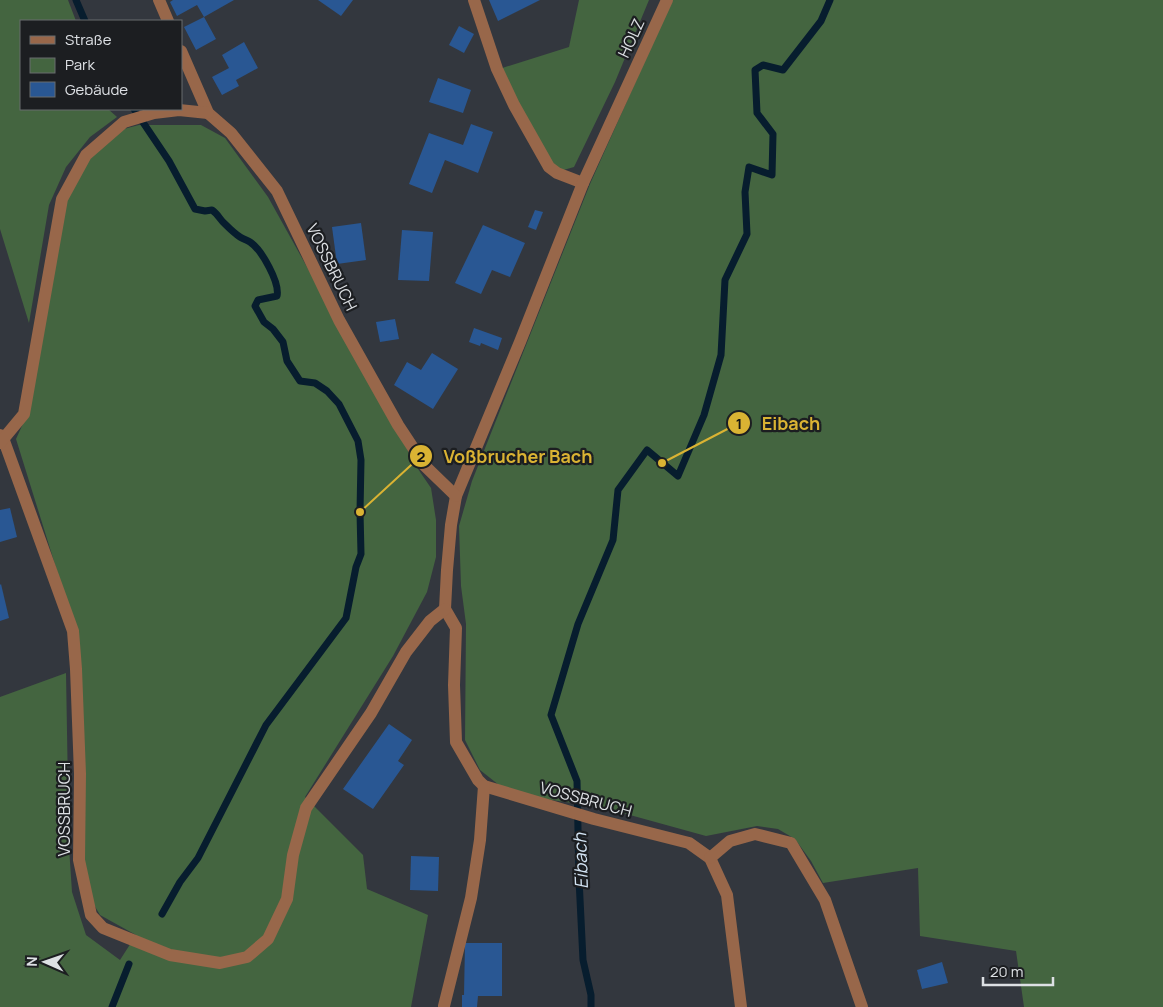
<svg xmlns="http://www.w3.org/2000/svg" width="1163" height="1007" font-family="Manrope,sans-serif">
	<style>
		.green { fill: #446540 }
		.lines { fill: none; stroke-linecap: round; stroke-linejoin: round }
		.stream { stroke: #071d2e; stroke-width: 7 }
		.building { fill: #295793 }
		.minor { stroke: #98674a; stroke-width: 12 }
		.labels { text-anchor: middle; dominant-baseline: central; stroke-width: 4.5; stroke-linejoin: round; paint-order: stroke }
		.street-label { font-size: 16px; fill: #dde0e4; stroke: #1c1e21 }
		.water-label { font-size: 18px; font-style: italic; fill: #d3e4f4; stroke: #1c1e21 }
		.leader { fill: none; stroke: #dab333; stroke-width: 2 }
		.callout-dot { fill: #dab333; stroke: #1c1e21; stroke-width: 2 }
		.mark-label { font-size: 15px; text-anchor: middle; font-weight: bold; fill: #111 }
		.callout-label { font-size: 18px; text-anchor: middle; font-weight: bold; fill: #dab333; stroke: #1c1e21; stroke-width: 4.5; stroke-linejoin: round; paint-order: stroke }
	</style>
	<rect width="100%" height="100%" fill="#33373e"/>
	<!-- green -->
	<g class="green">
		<polygon points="0,0 68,0 76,21 21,21 21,109 108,109 117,117 90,137 66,167 49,205 29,323 0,229"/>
		<polygon points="579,0 649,0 615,82 574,167 560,171 552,166 499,69 569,47"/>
		<polygon points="672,0 1163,0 1163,1007 1024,1007 1016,951 920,936 918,868 823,883 811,861 795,839 778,829 757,826 706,836 601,807 523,796 504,789 480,770 465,740 466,624 461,586 459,526 472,481 590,184"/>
		<polygon points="139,125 201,125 225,138 268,197 396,427 416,466 431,488 436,520 436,557 427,592 393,656 305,797 363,855 367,889 428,915 411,1007 0,1007 0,697 66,673 69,847 72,892 86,935 120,960 136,935 100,915 87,893 83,856 76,632 16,439 26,417 65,201 87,159 120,130"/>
	</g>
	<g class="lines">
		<!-- stream -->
		<g class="stream">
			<polyline points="76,0 85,21"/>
			<path d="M134,109L169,161L195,209L205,211L212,210C218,214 220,220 225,224C229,228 234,233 240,237C243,239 247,240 250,242C262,250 280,283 277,296L258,300L255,306L264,322L273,329L283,342L287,361L300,381L315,383L327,391L339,404L358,441L361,460L360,512L361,554L356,567L346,618L266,725L198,858L180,882L162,914"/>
			<polyline points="112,1007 129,964"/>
			<polyline points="591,1007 591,995 583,960 579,879 577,781 551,715 578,624 613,540 618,490 647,450 678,476 704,415 721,355 725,280 747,234 745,192 749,167 772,175 773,134 757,113 755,70 763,65 783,70 821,21 830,0"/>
		</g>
	</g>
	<!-- building -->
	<g class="building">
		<polygon points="173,0 234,0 204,17 216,39 196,50 184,27 204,17 197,5 177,16 170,2"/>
		<polygon points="318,0 353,0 341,16"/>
		<polygon points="489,0 540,0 498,21"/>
		<polygon points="459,26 474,34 464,53 449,45"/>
		<polygon points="244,42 258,68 236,80 239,86 222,95 212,77 229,68 222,55"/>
		<polygon points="438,78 471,90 463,113 429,102"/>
		<polygon points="471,124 493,132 478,173 445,160 432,193 409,184 429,133 463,145"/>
		<polygon points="535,210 543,212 536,230 528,227"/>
		<polygon points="361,223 366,260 337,264 332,227"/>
		<polygon points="483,225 525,243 510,277 492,270 481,294 455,283"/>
		<polygon points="402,230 433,232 429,281 398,280"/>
		<polygon points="395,319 399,339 380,342 376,322"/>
		<polygon points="474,328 502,338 498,350 481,343 480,346 469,342"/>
		<polygon points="432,353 458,369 433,409 394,385 407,362 421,370"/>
		<polygon points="10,508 17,537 0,542 0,510"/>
		<polygon points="1,584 9,618 0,621 0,585"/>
		<polygon points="389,724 412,740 398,761 404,765 373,809 343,789"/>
		<polygon points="411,856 439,857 438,891 410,890"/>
		<polygon points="465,943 502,943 502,996 478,996 477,1007 462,1007 462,995 464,995"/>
		<polygon points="942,962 948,983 922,989 917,970"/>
	</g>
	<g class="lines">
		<!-- minor -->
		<g class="minor">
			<polyline points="159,0 168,21"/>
			<polyline points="474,0 497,69 514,105 549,167 557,173 583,183"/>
			<polyline points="667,0 583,183 520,342 456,496 451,525 447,570 445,609 456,628 454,685 456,742 478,780 484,786 594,819 689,843 710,858 727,895 741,1007"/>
			<polyline points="181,51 208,113 231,133 277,191 339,320 398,425 425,466 456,496"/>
			<polyline points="0,435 3,438 73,631 76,669 80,774 79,860 91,915 103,928 170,955 220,963 247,957 268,939 287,899 293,855 306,808 371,713 406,652 430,621 445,609"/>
			<polyline points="0,443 24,414 62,199 86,155 124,122 154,113 179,110 208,113"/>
			<polyline points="710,858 730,841 755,834 791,843 825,900 862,1007"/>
			<polyline points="444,1006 471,898 480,840 484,786"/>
		</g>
	</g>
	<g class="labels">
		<!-- street labels -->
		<g class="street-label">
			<text transform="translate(631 38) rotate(-65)">HOLZ</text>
			<text transform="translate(332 267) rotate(64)">VOSSBRUCH</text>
			<text transform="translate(586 799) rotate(15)">VOSSBRUCH</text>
			<text transform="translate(64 809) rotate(-90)">VOSSBRUCH</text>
		</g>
		<!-- water labels -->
		<g class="water-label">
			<text transform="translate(580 861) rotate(-92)">Eibach</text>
		</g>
	</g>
	<!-- callouts -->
	<path class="leader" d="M662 463L739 423M360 512L421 456"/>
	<g class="callout-dot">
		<circle cx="662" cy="463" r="5"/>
		<circle cx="360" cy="512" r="5"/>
		<circle cx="739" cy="423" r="12"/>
		<circle cx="421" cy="456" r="12"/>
	</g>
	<g class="mark-label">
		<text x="739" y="429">1</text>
		<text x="421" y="462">2</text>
	</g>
	<g class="callout-label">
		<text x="791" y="430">Eibach</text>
		<text x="518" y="463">Voßbrucher Bach</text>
	</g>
	<!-- legend -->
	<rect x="20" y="20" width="162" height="90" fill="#1c1e21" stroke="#696c6f"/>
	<rect x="30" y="36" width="25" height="8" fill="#98674a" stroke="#696c6f"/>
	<text x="65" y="45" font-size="15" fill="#dde0e4">Straße</text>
	<rect x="30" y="58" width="25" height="15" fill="#446540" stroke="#696c6f"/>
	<text x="65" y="70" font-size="15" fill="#dde0e4">Park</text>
	<rect x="30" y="82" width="25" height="15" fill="#295793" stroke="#696c6f"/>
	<text x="65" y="95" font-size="15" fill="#dde0e4">Gebäude</text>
	<!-- north arrow -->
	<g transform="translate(45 962) rotate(272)" stroke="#1c1e21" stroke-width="4" paint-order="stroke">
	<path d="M0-4L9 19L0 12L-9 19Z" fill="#dde0e4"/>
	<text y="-8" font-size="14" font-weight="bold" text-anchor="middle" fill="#dde0e4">N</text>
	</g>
	<!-- scale -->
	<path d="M983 977v8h70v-8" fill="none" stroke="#dde0e4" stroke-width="2.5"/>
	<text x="990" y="977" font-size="15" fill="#dde0e4" stroke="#1c1e21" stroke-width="4" paint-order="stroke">20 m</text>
</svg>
